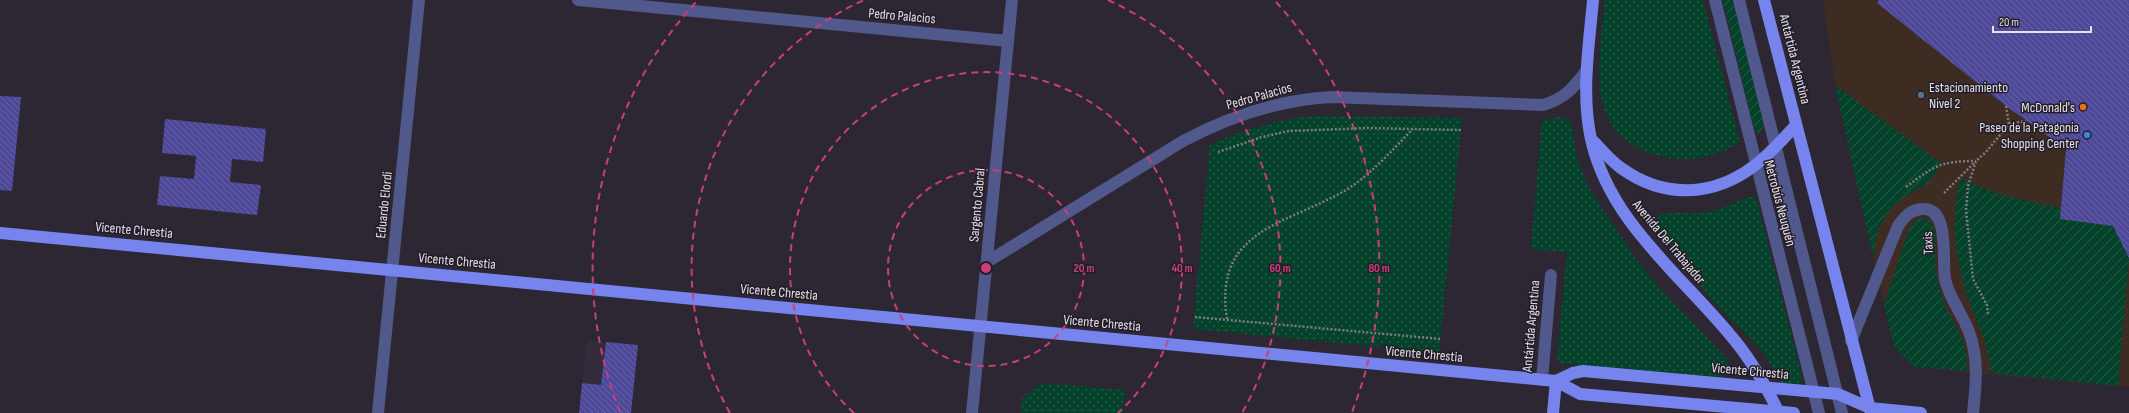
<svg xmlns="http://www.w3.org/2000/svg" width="2129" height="413" font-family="'Sofia Sans Condensed',sans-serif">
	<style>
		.commercial { fill: #3e2c23 }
		.built { fill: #342c3d }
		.grass { fill: url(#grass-dots) }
		.garden { fill: url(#garden-furrows) }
		.building { fill: url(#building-back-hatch) }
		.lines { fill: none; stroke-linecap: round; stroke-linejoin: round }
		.path { stroke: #7f7b84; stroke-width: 2.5; stroke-dasharray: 2 2; stroke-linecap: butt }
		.minor { stroke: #51588c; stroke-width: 12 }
		.major { stroke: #7884ee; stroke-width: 12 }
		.ring { fill: none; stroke: #c94077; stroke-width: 2; stroke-dasharray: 7 5 }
		.service-dot { fill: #5c6f8a; stroke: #221d28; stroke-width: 1.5 }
		.food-dot { fill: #e8710a; stroke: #221d28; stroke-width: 1.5 }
		.shop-dot { fill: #3f7fe0; stroke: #221d28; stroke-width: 1.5 }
		.labels { text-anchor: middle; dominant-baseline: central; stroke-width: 3; stroke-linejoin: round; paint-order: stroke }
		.street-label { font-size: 14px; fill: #e5e2e9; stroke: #221d28 }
		.poi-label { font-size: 14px; fill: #e5e2e9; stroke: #221d28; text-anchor: end }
		.centre { fill: #c94077; stroke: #221d28; stroke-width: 2 }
		.ring-label { font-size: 12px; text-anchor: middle; font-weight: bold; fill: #c94077; stroke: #221d28; stroke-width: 3; stroke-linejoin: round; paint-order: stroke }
	</style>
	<defs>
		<pattern id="grass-dots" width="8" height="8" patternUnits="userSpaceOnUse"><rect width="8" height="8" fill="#04422b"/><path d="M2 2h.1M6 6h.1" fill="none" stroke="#285d4a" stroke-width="1.8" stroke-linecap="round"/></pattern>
		<pattern id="garden-furrows" width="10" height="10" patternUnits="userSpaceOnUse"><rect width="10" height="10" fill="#04422b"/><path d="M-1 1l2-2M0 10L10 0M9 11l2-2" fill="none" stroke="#285d4a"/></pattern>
		<pattern id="building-back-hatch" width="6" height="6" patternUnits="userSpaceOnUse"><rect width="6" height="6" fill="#4d4898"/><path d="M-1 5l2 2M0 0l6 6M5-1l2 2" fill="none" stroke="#6662a6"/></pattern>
	</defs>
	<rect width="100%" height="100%" fill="#2c2732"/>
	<!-- commercial -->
	<polygon class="commercial" points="1823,0 2129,0 2129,387 1914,367 1894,347 1835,85"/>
	<!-- built -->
	<polygon class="built" points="587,341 638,345 631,413 579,413"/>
	<!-- grass -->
	<g class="grass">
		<path d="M1605,0H1703L1740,142C1717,157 1692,162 1665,157C1582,141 1599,63 1605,0Z"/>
		<path d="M1313,116L1462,118L1439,352L1193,329L1210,145C1244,129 1276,120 1313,116Z"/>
		<polygon points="1558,117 1567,119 1571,124 1577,159 1590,190 1638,262 1656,284 1725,357 1730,366 1726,375 1716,377 1557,363 1567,252 1531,249 1542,121"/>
		<path d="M1750,197H1755L1757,201L1802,377L1800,389L1784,387L1762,351L1708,296L1657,227L1658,216C1669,210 1690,215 1704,213C1723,210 1733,202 1750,197Z"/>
		<polygon points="1041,383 1125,390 1122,413 1021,413 1022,398"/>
	</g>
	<!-- garden -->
	<g class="garden">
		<polygon points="1723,0 1735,0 1763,123 1763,129 1758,134 1753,125"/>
		<polygon points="1835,85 1942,164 1927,184 1904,197 1891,208 1878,229 1873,257"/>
		<path d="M1960,178L2001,195L2061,208L2060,219L2113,226L2129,258L2118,386L1991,373C1988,342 1978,326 1968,298C1955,260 1950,217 1960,178Z"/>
		<path d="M1926,218C1938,226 1936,240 1935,254C1935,271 1939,289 1945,305C1956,329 1969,342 1967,371L1914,367L1894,347L1884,305L1907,235L1913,222L1919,219Z"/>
	</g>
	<!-- building -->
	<g class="building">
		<polygon points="1879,0 2129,0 2129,258 2113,226 2060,219 2066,149 2006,106 1877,3"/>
		<polygon points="0,96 21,97 12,191 0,190"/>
		<polygon points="165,119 266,129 263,162 232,159 230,182 261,185 257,215 157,205 160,176 194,179 196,156 162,153"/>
		<polygon points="606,342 638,345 631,413 579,413 582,383 601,385"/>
	</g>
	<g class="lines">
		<!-- path -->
		<g class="path">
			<polyline points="2006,106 2009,124"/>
			<polyline points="1218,152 1262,137 1289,131 1368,128 1461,130"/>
			<path d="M1906,187C1934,166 1940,161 1976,161"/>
			<polyline points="1944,193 1975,162"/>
			<polyline points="1988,314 1987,305 1973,279 1966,210 1968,186 1976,161 1986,152 2009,124 2026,121"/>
			<polyline points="1195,317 1441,339"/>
			<path d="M1227,319C1213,229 1286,225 1346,190C1372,174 1392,150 1413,129"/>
		</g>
		<!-- minor -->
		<g class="minor">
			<polyline points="578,0 1008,41"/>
			<polyline points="1715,0 1819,413"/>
			<polyline points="1739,0 1842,413"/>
			<path d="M987,262L1183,141C1230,116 1277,100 1331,97L1543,105C1565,99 1574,87 1587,70"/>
			<path d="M1851,341L1898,226C1905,216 1911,209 1924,209C1950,209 1942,262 1945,279C1949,298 1962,313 1969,332C1979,358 1976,385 1973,413"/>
			<polyline points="1542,380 1551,275"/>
			<polyline points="378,413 419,0"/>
			<polyline points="972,413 1012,0"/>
		</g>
		<!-- major -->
		<g class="major">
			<path d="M1593,0C1589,46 1581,93 1591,139C1609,221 1680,274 1731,336C1751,359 1766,386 1779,413"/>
			<polyline points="1764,0 1871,413"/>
			<path d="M1593,141C1602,150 1611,161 1621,168C1664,199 1713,197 1754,166C1770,154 1783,139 1796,125"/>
			<polyline points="0,233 1556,381 1580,394 1794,413"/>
			<polyline points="1556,381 1573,373 1583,371 1838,394 1870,408 1921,413"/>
			<polyline points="1553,413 1556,381"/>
		</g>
	</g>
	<!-- distance rings -->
	<g class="ring">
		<circle cx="986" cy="268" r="98"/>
		<path d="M854 413A196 196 0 1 1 1118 413"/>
		<path d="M730 413A294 294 0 0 1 864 0M1108 0A294 294 0 0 1 1242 413"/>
		<path d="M620 412A393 393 0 0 1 696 2M1276 2A393 393 0 0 1 1352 412"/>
	</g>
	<!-- markers -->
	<circle class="service-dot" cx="1921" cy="95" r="4"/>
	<circle class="food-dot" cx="2083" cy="107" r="4"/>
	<circle class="shop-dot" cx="2087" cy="135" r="4"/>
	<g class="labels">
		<!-- street labels -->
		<g class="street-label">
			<text transform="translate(902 16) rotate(5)">Pedro Palacios</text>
			<text transform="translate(1795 59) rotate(76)">Antártida Argentina</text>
			<text transform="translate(1259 96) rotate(-16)">Pedro Palacios</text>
			<text transform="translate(1780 203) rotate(75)">Metrobús Neuquén</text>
			<text transform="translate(384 205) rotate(-84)">Eduardo Elordi</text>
			<text transform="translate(977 205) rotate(-85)">Sargento Cabral</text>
			<text transform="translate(134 230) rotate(5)">Vicente Chrestia</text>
			<text transform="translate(1669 242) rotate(50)">Avenida Del Trabajador</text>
			<text transform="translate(1928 243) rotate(-93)">Taxis</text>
			<text transform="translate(457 261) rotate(5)">Vicente Chrestia</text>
			<text transform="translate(779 292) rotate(5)">Vicente Chrestia</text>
			<text transform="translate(1102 323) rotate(5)">Vicente Chrestia</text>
			<text transform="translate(1531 326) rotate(-85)">Antártida Argentina</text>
			<text transform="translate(1424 354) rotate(5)">Vicente Chrestia</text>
			<text transform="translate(1750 371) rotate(5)">Vicente Chrestia</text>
		</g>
		<!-- poi labels -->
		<g class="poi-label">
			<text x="1929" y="87" text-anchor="start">Estacionamiento<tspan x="1929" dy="16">Nivel 2</tspan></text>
			<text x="2075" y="107">McDonald's</text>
			<text x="2079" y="127">Paseo de la Patagonia<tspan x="2079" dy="16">Shopping Center</tspan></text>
		</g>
	</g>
	<circle cx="986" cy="268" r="6" class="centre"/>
	<g class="ring-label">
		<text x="1084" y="272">20 m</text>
		<text x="1182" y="272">40 m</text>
		<text x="1280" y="272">60 m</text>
		<text x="1379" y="272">80 m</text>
	</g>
	<!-- scale -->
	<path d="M1993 26v6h98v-6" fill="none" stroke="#e5e2e9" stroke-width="2"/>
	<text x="1999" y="26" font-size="12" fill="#e5e2e9" stroke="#221d28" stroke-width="3" paint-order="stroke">20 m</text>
</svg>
